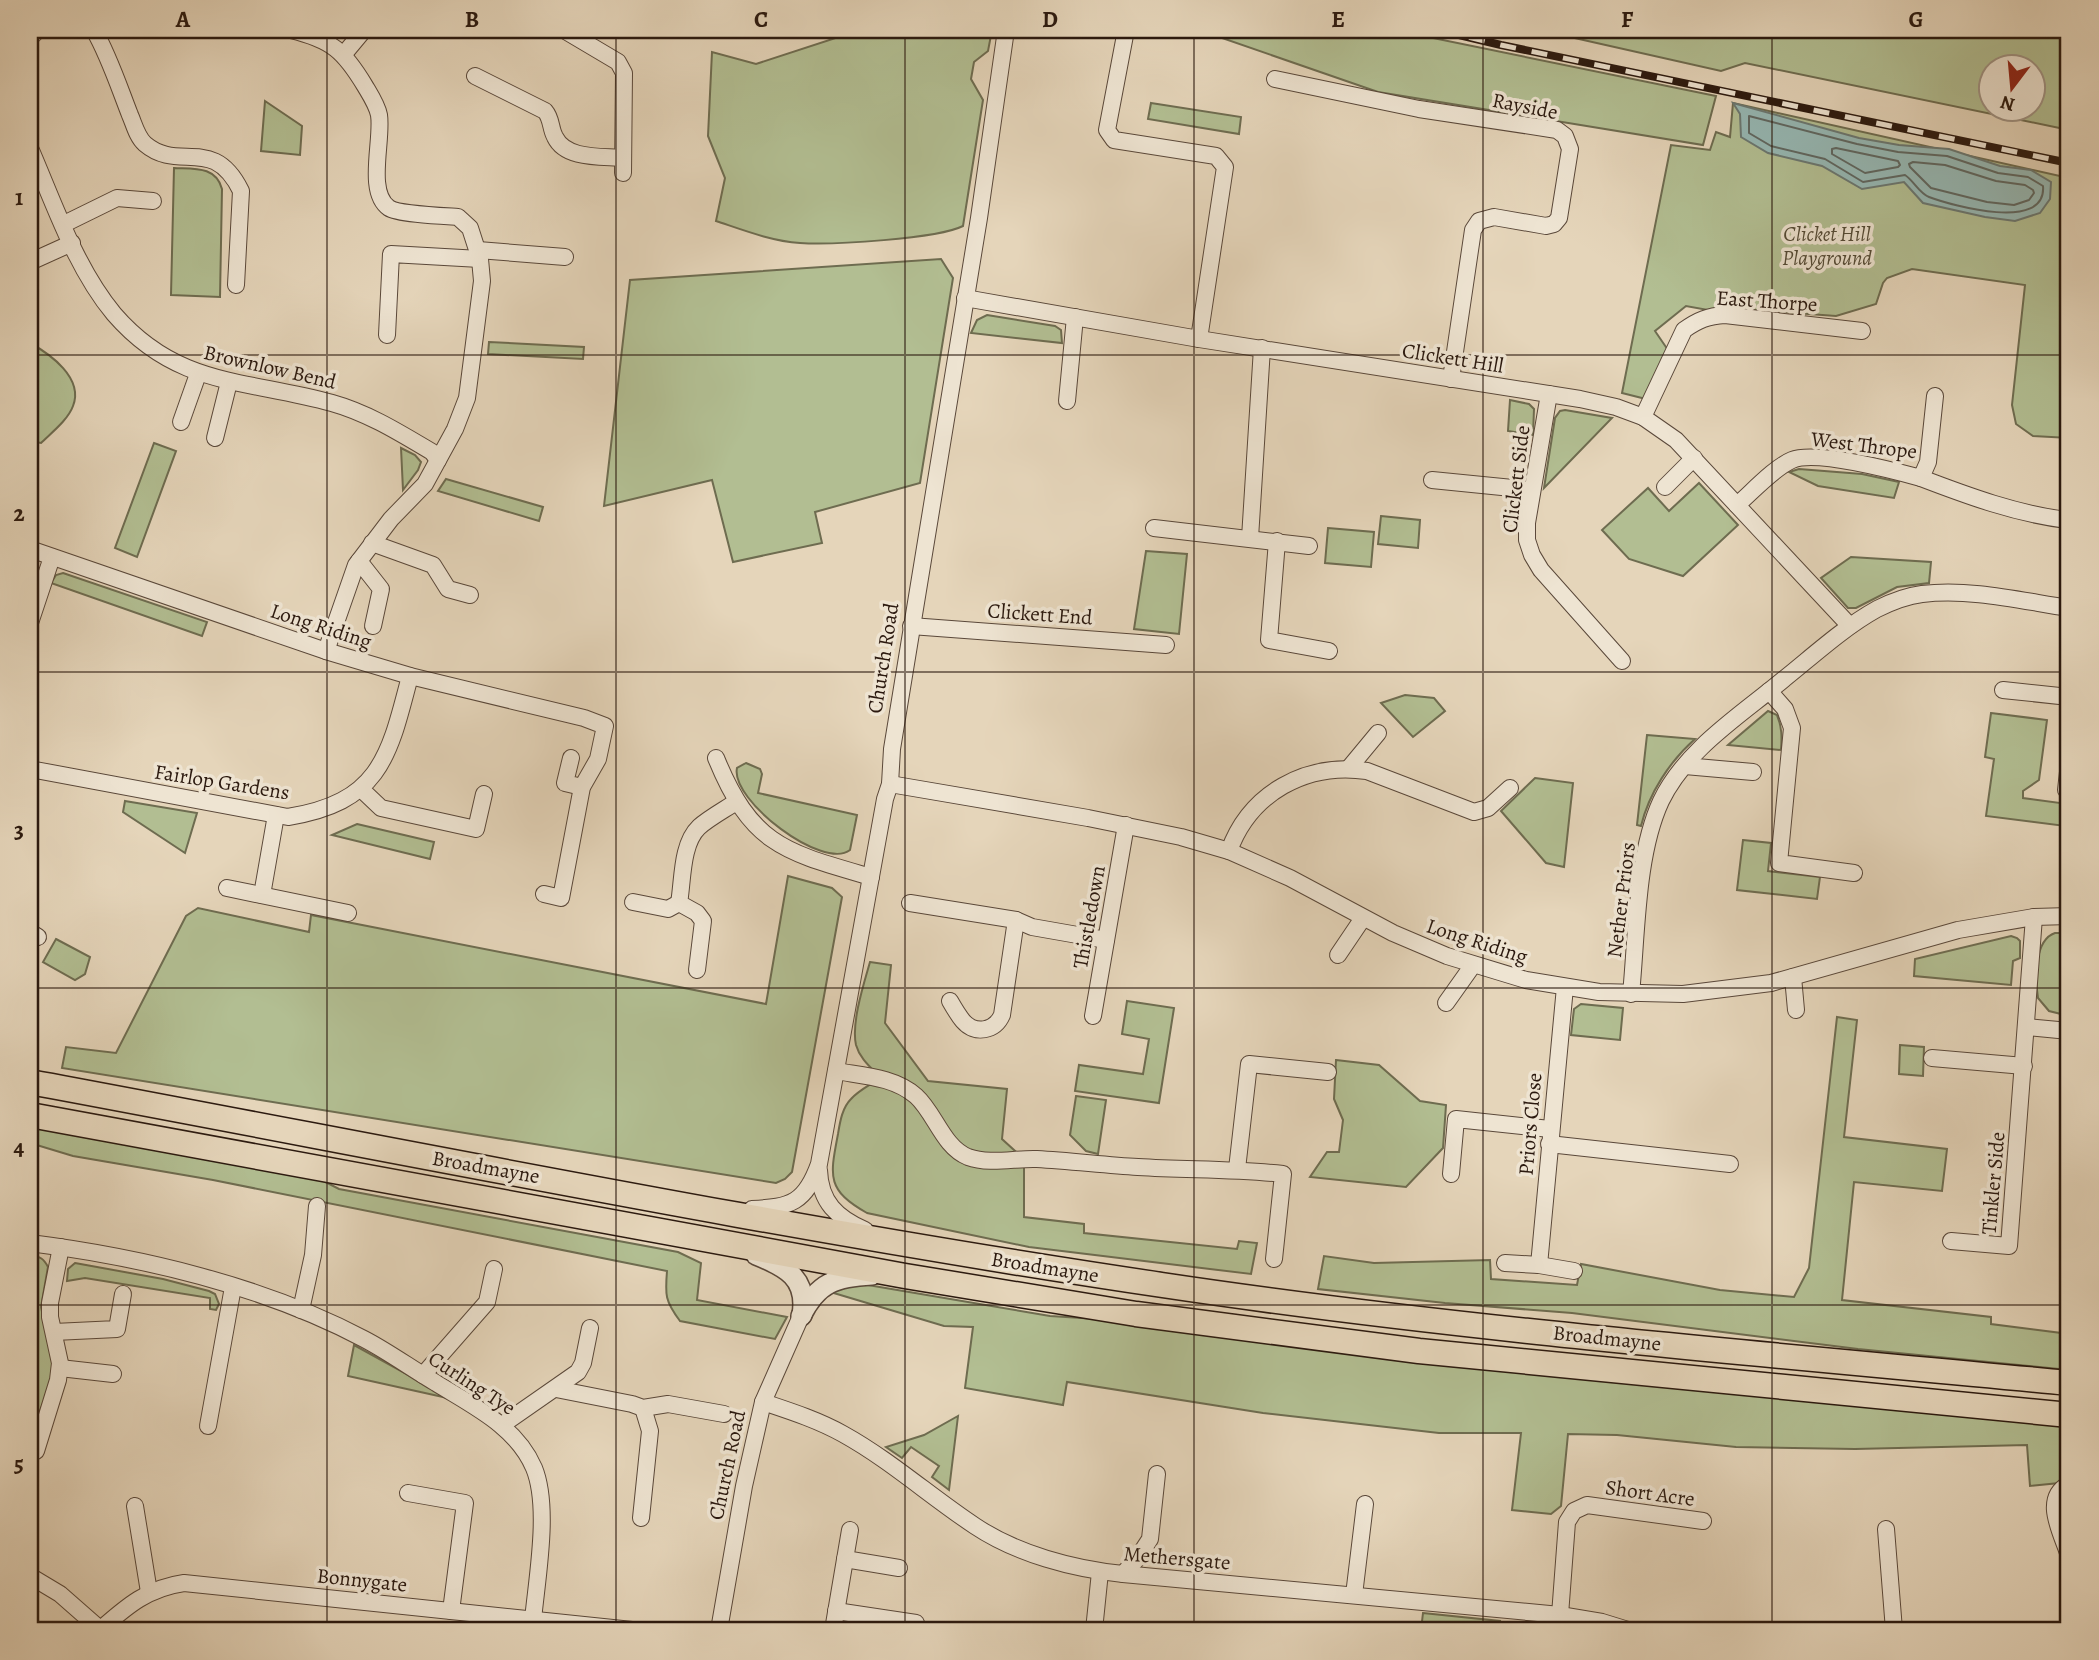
<svg xmlns="http://www.w3.org/2000/svg" width="2099" height="1660" font-family="Alegreya,serif">
	<style>
		.green { fill: #b2be92; stroke: #6e6c50; stroke-width: 2; fill-rule: evenodd }
		.water { fill: #96b8b4; stroke: #6b7872; stroke-width: 2 }
		.lines { fill: none; stroke-linecap: round; stroke-linejoin: round }
		.shore { stroke: #606862; stroke-width: 2 }
		.minor-casing { stroke: #5a483a; stroke-width: 18 }
		.tertiary-casing { stroke: #5a483a; stroke-width: 22 }
		.primary-casing { stroke: #2b190f; stroke-width: 27 }
		.minor { stroke: #eee4d2; stroke-width: 16 }
		.tertiary { stroke: #eee4d2; stroke-width: 19 }
		.primary { stroke: #e5d5ba; stroke-width: 24 }
		.rail-casing { stroke: #2b190f; stroke-width: 8 }
		.rail { stroke: #eee4d2; stroke-width: 5; stroke-dasharray: 16; stroke-linecap: butt }
		.grid { fill: none; stroke: #2b190f; stroke-width: 2; stroke-opacity: 0.55 }
		.labels { text-anchor: middle; dominant-baseline: central; stroke-width: 7; stroke-linejoin: round; paint-order: stroke }
		.street-label { font-size: 21px; fill: #2b190f; stroke: #eee4d2 }
		.park-label { font-size: 21px; font-style: italic; fill: #544b36; stroke: #eee4d2 }
		.neatline { fill: none; stroke: #2b190f; stroke-width: 2.5 }
		.grid-label { font-size: 23px; text-anchor: middle; font-weight: bold; fill: #2b190f }
	</style>
	<rect width="100%" height="100%" fill="#e5d5ba"/>
	<filter id="stains"><feTurbulence type="fractalNoise" baseFrequency=".00286" numOctaves="4"/><feColorMatrix values="0 0 0 0 .2 0 0 0 0 .09 0 0 0 0 .02 0 0 0 .5 -.17"/></filter>
	<radialGradient id="worn" r=".72"><stop offset=".6" stop-color="#630" stop-opacity="0"/><stop offset="1" stop-color="#630" stop-opacity=".3"/></radialGradient>
	<!-- green -->
	<g class="green">
		<path d="M860,30H992L988,51L974,62L971,79L983,100L963,226C937,239 832,245 800,243C771,241 743,230 716,221L725,178L708,136L712,52L756,64Z"/>
		<polygon points="1199,30 1394,30 1716,96 1703,145 1378,92"/>
		<path d="M1539,30H2069V130L1745,63L1721,71ZM1990,66H2032V108H1990Z"/>
		<polygon points="265,101 302,126 300,155 261,151"/>
		<polygon points="1151,103 1241,117 1239,134 1148,119"/>
		<polygon points="1733,103 2069,178 2069,438 2033,436 2016,424 2012,405 2025,285 1912,269 1887,278 1883,283 1876,304 1836,316 1755,310 1719,312 1686,306 1655,331 1668,350 1646,399 1622,393 1671,145 1710,150 1716,132 1730,137"/>
		<path d="M174,168C194,169 216,166 222,189L220,297L171,295Z"/>
		<polygon points="941,259 953,278 920,483 815,512 822,543 733,562 712,480 604,506 630,280"/>
		<polygon points="987,315 1055,326 1061,330 1062,343 971,333 977,320"/>
		<polygon points="489,342 584,347 583,359 488,354"/>
		<path d="M30,343C50,354 84,378 73,406C68,420 51,433 41,443L30,441Z"/>
		<polygon points="1510,400 1529,404 1534,409 1533,435 1508,431"/>
		<polygon points="1565,410 1612,418 1544,488 1555,418 1560,411"/>
		<polygon points="154,443 176,451 137,557 115,548"/>
		<polygon points="401,448 415,455 421,462 418,470 403,490"/>
		<polygon points="1799,469 1862,474 1899,482 1894,498 1818,486 1789,472"/>
		<polygon points="446,479 543,507 539,521 438,491"/>
		<polygon points="1699,483 1738,525 1683,576 1629,559 1602,530 1648,488 1669,511"/>
		<polygon points="1381,516 1420,520 1418,548 1378,544"/>
		<polygon points="1328,528 1374,532 1371,567 1325,563"/>
		<polygon points="1146,551 1187,554 1179,634 1134,629"/>
		<polygon points="1851,557 1931,562 1929,583 1897,587 1856,608 1848,608 1821,578"/>
		<polygon points="63,573 207,622 202,636 51,583 56,575"/>
		<polygon points="1405,695 1434,698 1445,711 1413,737 1381,703"/>
		<path d="M1768,711L1777,715C1782,727 1782,737 1781,750L1728,745Z"/>
		<polygon points="1991,713 2047,720 2039,780 2023,791 2023,798 2068,804 2065,826 1986,816 1994,759 1985,757"/>
		<path d="M1647,735L1695,739C1670,761 1649,793 1641,826L1637,825Z"/>
		<path d="M746,763L760,769L762,774L758,793L857,815L850,850C823,871 730,800 737,768Z"/>
		<polygon points="1535,778 1573,783 1564,867 1546,863 1501,811"/>
		<polygon points="125,801 197,813 185,853 123,812"/>
		<polygon points="357,824 434,842 430,859 332,835"/>
		<polygon points="1743,840 1771,843 1768,871 1820,877 1817,899 1737,890"/>
		<polygon points="788,876 832,888 842,897 792,1172 785,1179 776,1183 62,1068 66,1047 116,1053 186,916 198,908 309,932 311,915 766,1004"/>
		<path d="M2055,933H2069V1016L2049,1011L2038,998C2035,979 2034,940 2055,933Z"/>
		<polygon points="2011,936 2017,938 2020,941 2020,958 2013,961 2011,985 1914,976 1915,959"/>
		<polygon points="56,939 90,957 85,974 75,980 43,962"/>
		<path d="M870,962L891,965L885,1023L928,1081L1007,1089L1002,1139L1024,1159V1217L1084,1224V1233L1237,1249L1239,1241L1257,1243L1251,1274L1029,1247L867,1213C826,1190 830,1176 838,1134C840,1122 842,1108 851,1099C857,1092 866,1087 874,1082L875,1072C867,1064 859,1056 856,1045C851,1023 864,983 870,962Z"/>
		<polygon points="1127,1001 1174,1008 1159,1103 1075,1091 1079,1065 1143,1074 1149,1039 1122,1034"/>
		<polygon points="1581,1004 1623,1008 1620,1040 1571,1035 1574,1009"/>
		<polygon points="1837,1017 1857,1020 1844,1137 1947,1149 1942,1191 1854,1182 1842,1300 1991,1317 1991,1324 2069,1334 2069,1370 1858,1349 1572,1313 1445,1303 1318,1289 1324,1256 1374,1263 1490,1260 1491,1279 1577,1285 1581,1264 1720,1290 1794,1297 1809,1268"/>
		<polygon points="1900,1045 1924,1047 1923,1076 1899,1074"/>
		<polygon points="1336,1060 1379,1065 1420,1101 1446,1105 1443,1148 1406,1187 1310,1177 1327,1152 1339,1152 1343,1120 1334,1099"/>
		<polygon points="1076,1096 1106,1100 1098,1154 1086,1151 1070,1135"/>
		<path d="M30,1121L308,1173L339,1189L678,1252L701,1263L697,1300L787,1317L775,1339L680,1321C665,1301 665,1295 667,1271L213,1180L73,1156L30,1143Z"/>
		<path d="M31,1256C40,1256 44,1259 48,1267L41,1307L53,1365L50,1385L30,1437Z"/>
		<polygon points="75,1263 163,1279 209,1291 215,1294 219,1304 216,1310 210,1309 210,1298 85,1278 67,1281 68,1269"/>
		<polygon points="862,1284 1050,1316 1145,1322 2069,1427 2069,1482 2030,1486 2027,1445 1855,1449 1736,1447 1617,1435 1568,1434 1561,1506 1551,1514 1512,1510 1521,1433 1439,1433 1263,1413 1067,1382 1063,1405 965,1388 973,1327 944,1326 827,1291"/>
		<polygon points="354,1345 452,1399 348,1376"/>
		<polygon points="958,1416 949,1490 932,1477 939,1466 911,1447 902,1458 886,1447 924,1435"/>
		<polygon points="1423,1613 1500,1621 1499,1630 1421,1630"/>
	</g>
	<!-- water -->
	<polygon class="water" points="1733,103 1859,138 1899,145 1949,149 2000,166 2031,170 2051,182 2050,199 2040,213 2015,221 1985,217 1923,203 1904,182 1862,189 1822,166 1768,153 1741,137 1740,114"/>
	<g class="lines">
		<!-- shore -->
		<g class="shore">
			<path d="M1749,116L1857,144L1898,152L1947,156L1998,173L2028,177L2043,186C2047,232 1953,206 1929,197C1919,193 1914,181 1905,175L1863,182L1825,159L1771,146L1749,133Z"/>
			<polygon points="1836,148 1898,161 1900,165 1898,167 1865,173 1832,154 1832,149"/>
			<polygon points="1913,162 1945,165 1996,181 2025,185 2033,190 2034,193 2029,200 2014,205 1987,202 1931,188 1910,167 1909,164"/>
		</g>
		<defs>
			<g id="minor">
				<path d="M94,30C109,56 119,87 130,115C134,124 137,137 145,144C179,173 213,134 241,191L236,285"/>
				<path d="M291,30C332,40 344,51 365,86C371,96 377,105 379,115C383,140 366,192 389,208C398,214 443,216 458,217L470,228L480,259L482,281L467,398L455,429L425,484L391,519L356,565L326,651"/>
				<polyline points="564,30 618,62 624,73 623,173"/>
				<polyline points="1126,30 1107,130 1114,140 1216,156 1225,167 1199,339"/>
				<polyline points="30,38 38,30"/>
				<polyline points="344,54 364,30"/>
				<path d="M475,76L545,111C552,119 550,128 555,137C566,160 602,156 623,158"/>
				<polyline points="1275,79 1419,109 1557,130 1565,136 1570,149 1559,218 1554,224 1546,226 1494,217 1479,221 1473,230 1451,379"/>
				<path d="M30,148C54,203 75,267 114,314C178,388 247,379 332,403C368,413 400,433 432,452L438,460"/>
				<polyline points="64,224 117,198 153,201"/>
				<polyline points="478,250 565,257"/>
				<polyline points="30,262 72,243"/>
				<polyline points="965,298 1199,339 1580,399 1616,407 1643,417 1676,440 1850,626"/>
				<polyline points="387,335 391,254 480,259"/>
				<polyline points="1549,394 1527,523 1527,540 1532,555 1541,570 1622,661"/>
				<polyline points="1067,401 1075,317"/>
				<path d="M1643,417L1684,330C1698,320 1708,316 1725,315L1862,331"/>
				<polyline points="181,422 198,374"/>
				<polyline points="215,438 229,382"/>
				<path d="M1921,478C1968,496 2017,514 2067,520"/>
				<polyline points="1432,480 1532,490"/>
				<polyline points="1665,487 1694,458"/>
				<path d="M1737,505C1752,492 1775,467 1792,460C1816,450 1895,471 1921,478L1928,462L1935,396"/>
				<polyline points="1154,528 1309,546"/>
				<polyline points="1250,538 1262,348"/>
				<polyline points="1277,541 1269,640 1329,651"/>
				<polyline points="372,543 433,565 448,589 470,595"/>
				<polyline points="30,549 326,651 410,676 584,718 605,726 598,759 582,787 561,898 544,894"/>
				<polyline points="359,561 381,589 373,626"/>
				<polyline points="30,623 52,557"/>
				<polyline points="911,626 1166,645"/>
				<polyline points="2003,690 2069,697"/>
				<polyline points="1769,691 1785,709 1792,728 1779,863 1854,873"/>
				<polyline points="571,758 565,783 582,787"/>
				<path d="M716,758C752,846 785,852 871,877"/>
				<polyline points="1685,766 1753,772"/>
				<polyline points="1349,768 1378,733"/>
				<path d="M30,769L288,817C380,802 389,757 410,676"/>
				<polyline points="890,784 1088,818 1181,837 1229,851 1290,878 1393,933 1447,956 1526,980 1599,992 1683,994 1771,983 1958,930 2034,917 2069,916"/>
				<polyline points="361,789 381,808 476,829 484,794"/>
				<polyline points="2066,790 2069,763"/>
				<path d="M1229,851C1250,793 1306,762 1367,771L1474,812L1488,808L1510,788"/>
				<polyline points="227,888 348,913"/>
				<polyline points="262,895 276,815"/>
				<polyline points="633,902 668,909 679,903"/>
				<polyline points="910,903 1016,920 1032,927 1106,940"/>
				<polyline points="30,932 38,937"/>
				<polyline points="1338,955 1363,918"/>
				<path d="M697,970L703,921L697,913L679,903C683,881 681,844 699,827C709,818 724,810 736,802"/>
				<polyline points="1793,977 1796,1010"/>
				<path d="M1631,994C1637,934 1636,855 1661,801C1686,749 1741,715 1784,679C1814,655 1843,628 1877,609C1891,602 1906,596 1922,594C1970,588 2022,601 2069,608"/>
				<path d="M950,1001C954,1008 958,1015 963,1021C975,1035 995,1031 1002,1015L1016,920"/>
				<polyline points="1446,1003 1473,965"/>
				<polyline points="1093,1016 1126,825"/>
				<polyline points="2026,1027 2069,1031"/>
				<polyline points="1932,1058 2024,1066"/>
				<path d="M836,1071C864,1076 894,1077 916,1096C935,1113 943,1147 968,1157C990,1165 1015,1158 1037,1159C1071,1161 1105,1165 1138,1167C1187,1170 1235,1169 1283,1174L1274,1259"/>
				<polyline points="1549,1144 1730,1164"/>
				<polyline points="1237,1169 1249,1064 1328,1072"/>
				<path d="M819,1170C820,1202 837,1218 865,1230"/>
				<polyline points="1451,1174 1456,1119 1550,1129"/>
				<path d="M752,1209C791,1207 805,1203 819,1164L885,799L890,784L892,749L979,218L1006,30"/>
				<polyline points="1951,1241 2009,1246 2034,917"/>
				<path d="M30,1243C141,1257 264,1286 364,1339C389,1352 412,1369 436,1383C473,1406 516,1426 534,1468C550,1507 537,1577 533,1620"/>
				<polyline points="1505,1263 1539,1265 1574,1271"/>
				<polyline points="1539,1265 1565,987"/>
				<polyline points="301,1310 313,1255 317,1206"/>
				<polyline points="54,1332 117,1329 123,1294"/>
				<polyline points="60,1368 113,1374"/>
				<polyline points="423,1375 487,1302 494,1269"/>
				<polyline points="556,1389 632,1404 643,1408 668,1404 724,1414"/>
				<path d="M763,1402C790,1411 818,1420 843,1434C890,1460 931,1497 975,1526C1017,1554 1073,1569 1123,1574L1560,1615L1602,1622L1628,1630"/>
				<polyline points="502,1425 578,1372 583,1363 590,1328"/>
				<polyline points="208,1426 233,1287"/>
				<polyline points="36,1451 58,1380 60,1363 50,1317 50,1303 61,1247"/>
				<path d="M2069,1484C2041,1499 2062,1533 2069,1556"/>
				<polyline points="408,1493 465,1503 451,1611"/>
				<polyline points="135,1506 149,1592"/>
				<polyline points="641,1518 650,1431 643,1408"/>
				<polyline points="1886,1529 1894,1630"/>
				<polyline points="845,1559 899,1568"/>
				<polyline points="1123,1574 1137,1559 1150,1539 1157,1474"/>
				<polyline points="30,1576 60,1594 101,1630"/>
				<polyline points="1354,1595 1365,1504"/>
				<polyline points="836,1611 916,1623"/>
				<polyline points="1560,1615 1567,1522 1574,1511 1587,1505 1703,1521"/>
				<path d="M101,1629C127,1606 148,1588 184,1583L632,1630"/>
				<polyline points="719,1630 744,1486 763,1402 801,1316"/>
				<polyline points="833,1630 850,1530"/>
				<polyline points="1094,1630 1100,1572"/>
			</g>
			<g id="tertiary">
				<path d="M756,1255C786,1267 808,1278 802,1315"/>
				<path d="M801,1316C818,1282 836,1277 872,1275"/>
			</g>
			<g id="primary">
				<path d="M30,1082C407,1152 783,1229 1162,1285C1463,1330 1767,1354 2069,1383"/>
				<polyline points="30,1115 905,1276 1136,1314 1419,1351 2069,1415"/>
			</g>
		</defs>
		<!-- minor casing -->
		<use href="#minor" class="minor-casing"/>
		<!-- tertiary casing -->
		<use href="#tertiary" class="tertiary-casing"/>
		<!-- primary casing -->
		<use href="#primary" class="primary-casing"/>
		<!-- minor -->
		<use href="#minor" class="minor"/>
		<!-- tertiary -->
		<use href="#tertiary" class="tertiary"/>
		<!-- primary -->
		<use href="#primary" class="primary"/>
		<defs>
			<polyline id="rail" points="1438,30 1501,45 2069,163"/>
		</defs>
		<!-- rail casing -->
		<use href="#rail" class="rail-casing"/>
		<!-- rail -->
		<use href="#rail" class="rail"/>
	</g>
	<!-- grid -->
	<path class="grid" d="M327,30V1630M616,30V1630M905,30V1630M1194,30V1630M1483,30V1630M1772,30V1630M30,355H2069M30,672H2069M30,988H2069M30,1305H2069"/>
	<g class="labels">
		<!-- street labels -->
		<g class="street-label">
			<text transform="translate(1525 106) rotate(11)">Rayside</text>
			<text transform="translate(1767 301) rotate(4)">East Thorpe</text>
			<text transform="translate(1453 358) rotate(9)">Clickett Hill</text>
			<text transform="translate(270 367) rotate(13)">Brownlow Bend</text>
			<text transform="translate(1864 445) rotate(7)">West Thrope</text>
			<text transform="translate(1516 479) rotate(-83)">Clickett Side</text>
			<text transform="translate(1040 614) rotate(4)">Clickett End</text>
			<text transform="translate(321 626) rotate(18)">Long Riding</text>
			<text transform="translate(883 658) rotate(-81)">Church Road</text>
			<text transform="translate(222 782) rotate(9)">Fairlop Gardens</text>
			<text transform="translate(1621 900) rotate(-83)">Nether Priors</text>
			<text transform="translate(1089 917) rotate(-80)">Thistledown</text>
			<text transform="translate(1477 941) rotate(18)">Long Riding</text>
			<text transform="translate(1530 1124) rotate(-85)">Priors Close</text>
			<text transform="translate(486 1167) rotate(10)">Broadmayne</text>
			<text transform="translate(1993 1183) rotate(-85)">Tinkler Side</text>
			<text transform="translate(1045 1267) rotate(9)">Broadmayne</text>
			<text transform="translate(1607 1338) rotate(6)">Broadmayne</text>
			<text transform="translate(472 1383) rotate(33)">Curling Tye</text>
			<text transform="translate(727 1465) rotate(-78)">Church Road</text>
			<text transform="translate(1650 1493) rotate(8)">Short Acre</text>
			<text transform="translate(1177 1558) rotate(5)">Methersgate</text>
			<text transform="translate(362 1580) rotate(6)">Bonnygate</text>
		</g>
		<!-- park labels -->
		<g class="park-label">
			<text x="1827" y="234">Clicket Hill<tspan x="1827" dy="24">Playground</tspan></text>
		</g>
	</g>
	<!-- margin -->
	<rect width="2099" height="1660" fill="none" stroke="#e5d5ba" stroke-width="77"/>
	<!-- north arrow -->
	<g transform="translate(2012 88) rotate(196)"><circle r="33" fill="#eee4d2" stroke="#a09384" stroke-width="2"/>
	<path d="M0-5L12 26L0 18L-12 26Z" fill="#8f2418"/>
	<text y="-10" font-size="19" font-weight="bold" text-anchor="middle" fill="#2b190f">N</text>
	</g>
	<rect x="38" y="38" width="2022" height="1584" class="neatline"/>
	<g class="grid-label">
		<text x="183" y="27">A</text>
		<text x="472" y="27">B</text>
		<text x="761" y="27">C</text>
		<text x="1050" y="27">D</text>
		<text x="1338" y="27">E</text>
		<text x="1627" y="27">F</text>
		<text x="1916" y="27">G</text>
		<text x="19" y="205">1</text>
		<text x="19" y="521">2</text>
		<text x="19" y="838">3</text>
		<text x="19" y="1155">4</text>
		<text x="19" y="1471">5</text>
	</g>
	<rect width="100%" height="100%" filter="url(#stains)"/>
	<rect width="100%" height="100%" fill="url(#worn)"/>
</svg>
